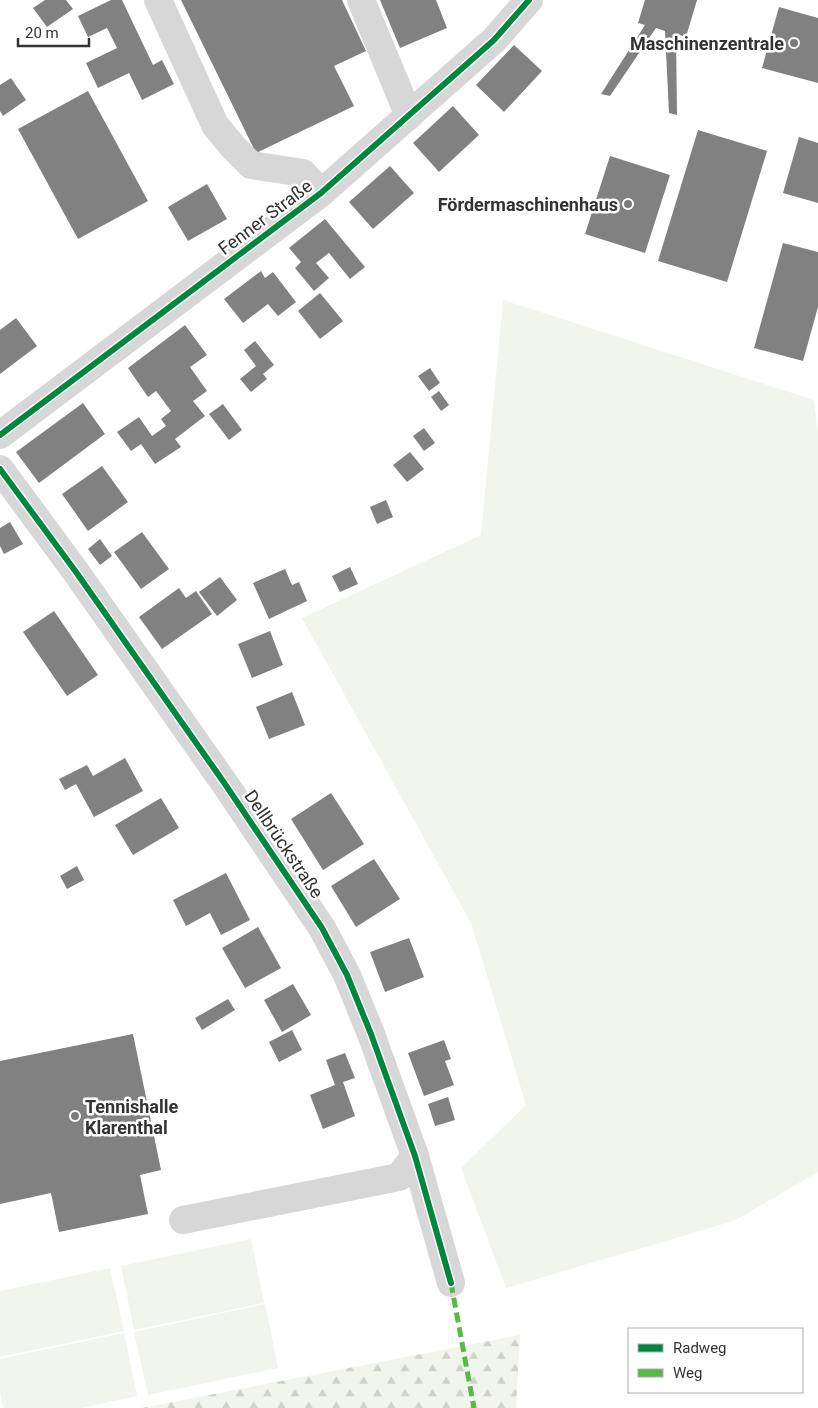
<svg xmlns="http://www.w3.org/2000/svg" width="818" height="1408" font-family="Roboto,sans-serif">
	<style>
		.green { fill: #f1f5ed }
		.forest { fill: url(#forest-firs) }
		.building { fill: #818181 }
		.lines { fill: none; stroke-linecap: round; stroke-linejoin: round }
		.minor { stroke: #d7d7d7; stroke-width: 28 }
		.quiet { stroke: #58b947; stroke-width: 5; stroke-dasharray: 10 5; stroke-linecap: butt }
		.cycleway-casing { stroke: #fff; stroke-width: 9 }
		.cycleway { stroke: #00873e; stroke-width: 6 }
		.poi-dot { fill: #7a7a7a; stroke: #fff; stroke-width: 2 }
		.labels { text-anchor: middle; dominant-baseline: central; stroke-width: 5; stroke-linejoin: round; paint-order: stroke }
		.poi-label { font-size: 18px; font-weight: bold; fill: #333; stroke: #fff; text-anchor: end }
		.street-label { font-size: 18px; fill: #333; stroke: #fff }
	</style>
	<defs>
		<pattern id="forest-firs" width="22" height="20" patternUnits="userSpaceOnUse" patternTransform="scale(1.25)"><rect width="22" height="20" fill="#f1f5ed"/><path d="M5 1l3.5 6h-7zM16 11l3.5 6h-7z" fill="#cfd2cc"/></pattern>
	</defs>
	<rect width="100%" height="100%" fill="#fff"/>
	<!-- green -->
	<g class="green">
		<polygon points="503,300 814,400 818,434 818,1172 734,1221 506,1288 461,1168 526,1105 471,923 302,618 481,535"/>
		<polygon points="251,1239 264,1303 134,1330 121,1266"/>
		<polygon points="110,1268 124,1331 0,1357 0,1291"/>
		<polygon points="265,1304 278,1368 148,1395 134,1332"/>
		<polygon points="124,1333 137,1396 81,1408 3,1408 0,1391 0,1359"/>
	</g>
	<!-- forest -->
	<polygon class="forest" points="520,1335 516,1408 142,1408"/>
	<!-- building -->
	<g class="building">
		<polygon points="45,0 66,0 73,9 47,27 33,8"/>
		<polygon points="111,0 122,0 153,65 162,60 174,84 142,100 129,73 98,88 86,63 117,48 107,28 88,37 78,16"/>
		<polygon points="181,0 342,0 366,51 334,66 354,106 256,153"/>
		<polygon points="380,0 436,0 447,28 400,48"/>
		<polygon points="645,0 697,0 686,37 676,34 677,115 669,113 665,31 656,28 610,96 601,94 645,25 638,23"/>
		<polygon points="779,7 818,18 818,83 762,68"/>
		<polygon points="514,45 542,71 504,112 476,85"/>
		<polygon points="11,78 26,100 3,116 0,111 0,85"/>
		<polygon points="88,91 148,201 78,239 18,129"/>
		<polygon points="453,106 479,135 439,172 413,143"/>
		<polygon points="698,130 767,151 727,282 658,261"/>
		<polygon points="799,137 818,143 818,203 783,193"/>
		<polygon points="610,156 670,175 645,253 585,234"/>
		<polygon points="390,166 414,193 373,229 349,202"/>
		<polygon points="207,184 227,219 188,241 168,207"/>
		<polygon points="325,219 365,267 350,279 329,253 316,263 329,278 314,291 295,268 301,262 289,248"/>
		<polygon points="783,243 818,252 818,307 803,361 754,348"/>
		<polygon points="261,271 265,278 273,272 296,302 278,316 268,304 243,323 224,299"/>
		<polygon points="320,293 343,321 320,339 298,311"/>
		<polygon points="16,318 37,346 0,374 0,330"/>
		<polygon points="185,325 207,355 190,367 207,391 193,401 205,416 175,439 181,447 155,464 141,444 131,451 117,432 139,417 152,436 166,426 161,419 171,411 156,391 148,397 128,368"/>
		<polygon points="255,341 274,365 263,374 267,379 251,392 240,379 256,366 244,350"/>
		<polygon points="430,368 440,383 429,391 418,376"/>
		<polygon points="439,391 449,405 441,411 431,397"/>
		<polygon points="83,403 105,434 39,483 16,452"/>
		<polygon points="223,404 242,430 229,440 209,414"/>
		<polygon points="424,428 435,443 424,451 413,436"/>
		<polygon points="410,452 424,469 407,482 393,465"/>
		<polygon points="102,466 128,502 88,531 62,494"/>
		<polygon points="386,500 393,517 377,524 370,507"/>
		<polygon points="10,522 23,544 4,554 0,546 0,528"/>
		<polygon points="142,532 169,569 141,589 114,552"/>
		<polygon points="100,539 112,556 100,565 88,549"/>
		<polygon points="350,567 358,584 340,592 332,576"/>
		<polygon points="285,569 292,585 299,582 307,601 269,619 253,583"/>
		<polygon points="220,577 237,600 217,616 199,592"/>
		<polygon points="179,588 186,598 196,591 212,614 162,649 139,617"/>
		<polygon points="54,611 98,675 67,696 23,632"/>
		<polygon points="270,631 283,665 252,678 238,644"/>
		<polygon points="292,692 305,725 269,739 256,707"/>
		<polygon points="125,758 143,791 94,817 76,784 65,790 59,779 87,765 93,776"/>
		<polygon points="331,793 364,844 323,870 291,819"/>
		<polygon points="161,798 179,828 133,855 115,825"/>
		<polygon points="374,859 400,899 356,927 331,886"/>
		<polygon points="77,866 84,880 67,889 60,876"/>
		<polygon points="226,873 250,920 221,935 210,913 186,926 173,900"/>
		<polygon points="258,927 281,968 245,988 222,948"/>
		<polygon points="409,938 424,977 385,992 370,952"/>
		<polygon points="293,984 311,1015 282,1032 264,1000"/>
		<polygon points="228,999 235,1010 202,1030 195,1018"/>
		<polygon points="292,1030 302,1050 279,1062 269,1042"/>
		<polygon points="133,1034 161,1170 140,1175 148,1214 59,1232 51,1193 0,1204 0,1061"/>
		<polygon points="444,1040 451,1059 445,1061 454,1085 424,1096 408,1053"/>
		<polygon points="345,1053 355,1078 343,1082 355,1116 323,1129 310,1095 335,1085 326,1060"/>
		<polygon points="448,1097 455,1120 435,1126 428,1104"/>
	</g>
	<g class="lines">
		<!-- minor -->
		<g class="minor">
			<polyline points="158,0 215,125 234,148 251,165 303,173 321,193"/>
			<polyline points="361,0 409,116"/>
			<polyline points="0,435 321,193 494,40 529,0"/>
			<polyline points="0,469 76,572 225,784 322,928 347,975 371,1034 415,1156 451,1283"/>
			<polyline points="183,1220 399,1177 415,1156"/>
		</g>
		<!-- quiet -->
		<polyline class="quiet" points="451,1283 474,1408"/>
		<defs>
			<g id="cycleway">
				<polyline points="0,435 321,193 494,40 529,0"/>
				<polyline points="0,469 76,572 225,784 322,928 347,975 371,1034 415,1156 451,1283"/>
			</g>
		</defs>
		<!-- cycleway casing -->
		<use href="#cycleway" class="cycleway-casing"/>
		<!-- cycleway -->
		<use href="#cycleway" class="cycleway"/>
	</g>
	<!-- markers -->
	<g class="poi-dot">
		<circle cx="794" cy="43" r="5"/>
		<circle cx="628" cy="204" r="5"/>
		<circle cx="75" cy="1116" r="5"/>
	</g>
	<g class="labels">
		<!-- poi labels -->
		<g class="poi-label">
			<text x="784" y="43">Maschinenzentrale</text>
			<text x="618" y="204">Fördermaschinenhaus</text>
			<text x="85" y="1106" text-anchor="start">Tennishalle<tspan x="85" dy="21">Klarenthal</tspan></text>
		</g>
		<!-- street labels -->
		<g class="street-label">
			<text transform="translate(265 217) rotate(-37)">Fenner Straße</text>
			<text transform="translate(284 844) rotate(56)">Dellbrückstraße</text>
		</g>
	</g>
	<!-- legend -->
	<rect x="628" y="1328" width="175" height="65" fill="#ffffff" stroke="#adadad"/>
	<rect x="638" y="1344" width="25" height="8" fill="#00873e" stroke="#adadad"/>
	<text x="673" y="1353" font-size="15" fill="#333333">Radweg</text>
	<rect x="638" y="1369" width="25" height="8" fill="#58b947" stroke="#adadad"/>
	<text x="673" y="1378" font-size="15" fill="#333333">Weg</text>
	<!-- scale -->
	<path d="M18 38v8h71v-8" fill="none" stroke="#333333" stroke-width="2.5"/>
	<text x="25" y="38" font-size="15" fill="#333333" stroke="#ffffff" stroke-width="4" paint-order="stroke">20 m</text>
</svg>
